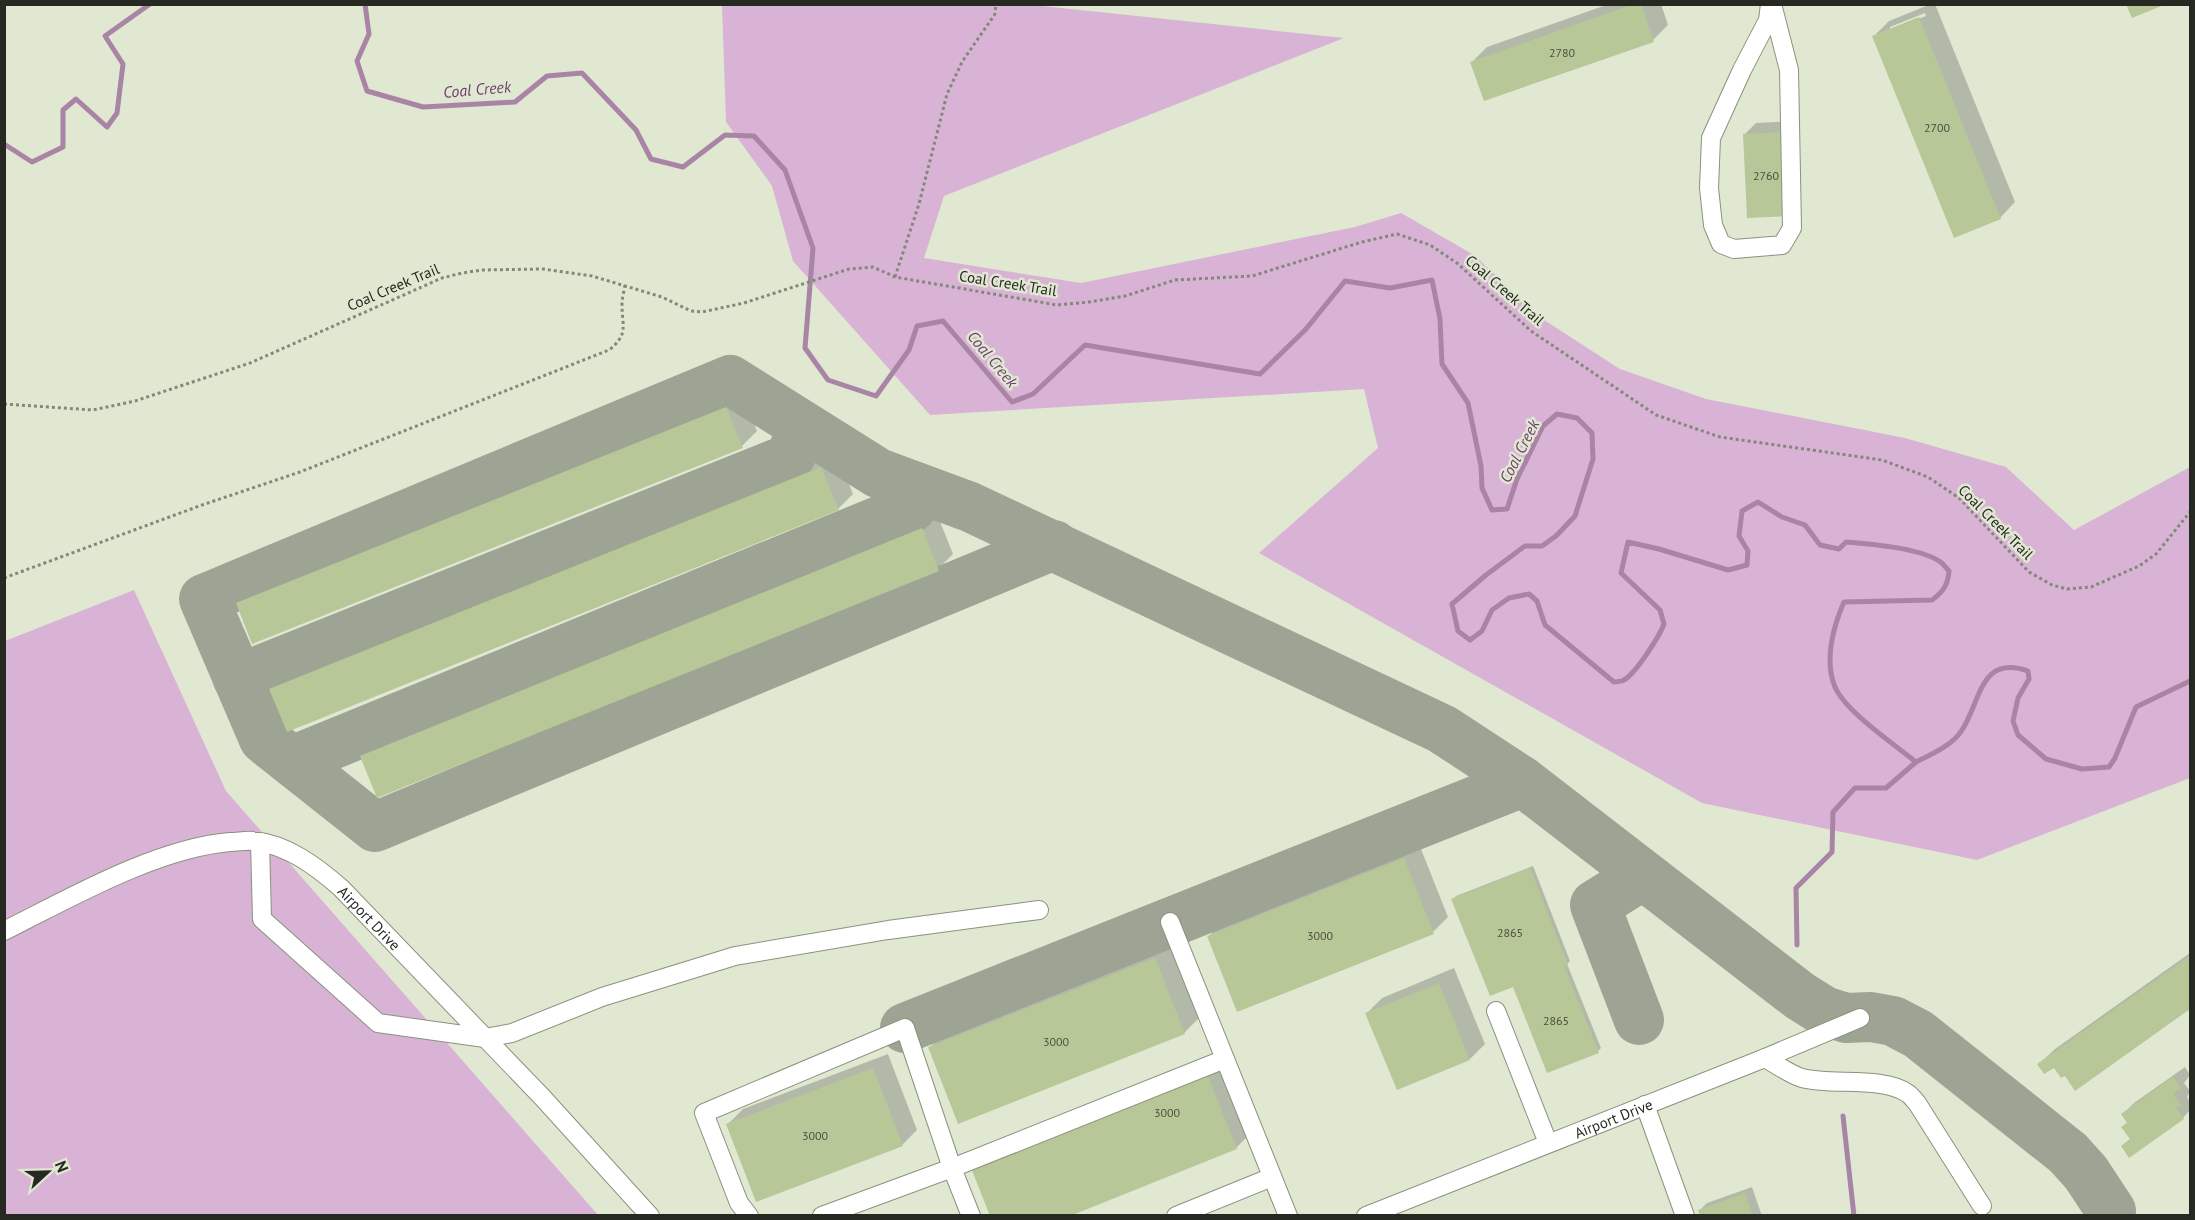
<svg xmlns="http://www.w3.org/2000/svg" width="2195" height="1220" font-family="'PT Sans',sans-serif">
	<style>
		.green { fill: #d9b3d5 }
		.shadow { fill: #0003; fill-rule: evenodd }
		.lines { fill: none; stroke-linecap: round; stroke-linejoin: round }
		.stream { stroke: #a984a5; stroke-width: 5 }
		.taxiway { stroke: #9ea494; stroke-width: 50 }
		.building { fill: #b8c798 }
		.minor-casing { stroke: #8b927d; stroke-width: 20 }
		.path { stroke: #83897a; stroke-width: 3; stroke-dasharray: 3 3; stroke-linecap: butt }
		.minor { stroke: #fff; stroke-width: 18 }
		.labels { text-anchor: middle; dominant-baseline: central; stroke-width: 5; stroke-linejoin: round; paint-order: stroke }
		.number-label { font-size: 12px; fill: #4a503f }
		.street-label { font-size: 15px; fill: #262921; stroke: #e0e8d2 }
		.water-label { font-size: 16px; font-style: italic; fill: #72406f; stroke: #e0e8d2 }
	</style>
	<rect width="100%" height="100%" fill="#e0e8d2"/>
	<!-- green -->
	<g class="green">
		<polygon points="722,5 1033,5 1344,38 944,196 924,258 1081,283 1355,227 1401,213 1474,255 1541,318 1620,369 1706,399 1905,438 2006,467 2074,530 2190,467 2190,778 1977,860 1702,803 1259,553 1378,448 1364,389 930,415 793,261 772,186 726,122"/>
		<polygon points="134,590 226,791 598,1215 5,1216 5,641"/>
	</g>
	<!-- shadow -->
	<g class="shadow">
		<polygon points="1609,4 1661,4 1668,25 1653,40 1472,62 1487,47"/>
		<path d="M1931,4H1935L2015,202L2000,218L1874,36L1889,21ZM1925,13L1926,16L1890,30V27Z"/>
		<polygon points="1796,121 1800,203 1745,134 1756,123"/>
		<polygon points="742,393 757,431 742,446 238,604 253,589"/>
		<polygon points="837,453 853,494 838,509 271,689 286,674"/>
		<polygon points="937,514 953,554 938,569 361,756 376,741"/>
		<polygon points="1419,844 1448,917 1433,932 1208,937 1223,922"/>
		<polygon points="1533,866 1570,961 1567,964 1601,1048 1598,1051 1514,985 1453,900 1456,896"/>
		<polygon points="1170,944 1199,1018 1184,1033 929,1048 945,1033"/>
		<polygon points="2190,953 2190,1007 2075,1088 2065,1073 2054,1066 2039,1064 2055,1049"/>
		<polygon points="1454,968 1485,1044 1470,1059 1398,1088 1367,1013 1382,998"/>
		<polygon points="888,1054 917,1130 902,1145 728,1124 743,1109"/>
		<polygon points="1222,1060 1251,1133 1236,1148 988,1154"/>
		<polygon points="2185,1067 2190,1075 2184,1083 2190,1091 2187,1097 2190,1102 2190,1110 2183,1118 2123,1146 2131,1138 2123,1127 2128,1122 2123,1114 2134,1103"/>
		<polygon points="1752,1187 1762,1216 1702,1216 1700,1210 1707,1203"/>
	</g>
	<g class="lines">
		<!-- stream -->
		<g class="stream">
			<path d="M365,4L369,34L357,61L367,91L423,107L515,102L547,76L582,73L636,130L651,159L683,167L725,135L754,136L785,170L813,248L805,348L828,380L876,396L909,350L917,326L943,321L1012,402L1033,394L1085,345L1260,374L1306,329L1345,281L1390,288L1432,280L1440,319L1442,364L1468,403L1481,466L1482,488L1492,510L1507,509L1517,479L1543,426L1557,414L1577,418L1592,433L1593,459L1575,516L1556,536L1542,546H1525L1486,575L1452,604L1458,631L1470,640L1482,631L1492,610L1509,598L1529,594L1537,601L1545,625L1614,682C1615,682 1623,681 1624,680C1636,673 1659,637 1664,624L1660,610L1621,573L1628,542L1659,549L1728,570L1747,565L1748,551L1739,536L1742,511L1758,502L1782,517L1805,525L1820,545L1839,549L1846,542C1871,544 1919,548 1939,561C1943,563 1946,568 1949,571C1948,585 1943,592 1932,600L1844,602C1833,627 1824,661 1835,687C1846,712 1894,744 1916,762C1932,754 1953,745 1962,730C1981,701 1980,654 2028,671L2029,679L2018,698L2013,721L2018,735L2046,759L2082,769L2109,767L2115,758L2136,707L2190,681"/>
			<polyline points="4,144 32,162 63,147 63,110 76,99 107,127 117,113 123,64 105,36 150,4"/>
			<polyline points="1797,945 1796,888 1832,852 1833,812 1855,788 1886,788 1916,762"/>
			<polyline points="1843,1116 1854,1216"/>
		</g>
		<!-- taxiway -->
		<g class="taxiway">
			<polyline points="1054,545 375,827 264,739 204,599 730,380 878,473 970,507 1442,729 1523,782 1800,996 1824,1011 1846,1018 1871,1017 1893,1021 1918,1034 2068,1153 2086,1173 2111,1211"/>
			<polyline points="238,679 789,459 804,427"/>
			<polyline points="292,761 911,508 926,491"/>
			<polyline points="1639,1020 1595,905 1643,875"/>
			<polyline points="905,1028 1523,782"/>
		</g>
	</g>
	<!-- building -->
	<g class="building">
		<polygon points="1634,4 1641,4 1654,42 1484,101 1470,62"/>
		<polygon points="2126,4 2164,4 2164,5 2132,18"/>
		<polygon points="1919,17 2001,219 1954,238 1872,36"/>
		<polygon points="1786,132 1789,216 1747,218 1743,134"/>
		<polygon points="726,407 743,448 252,644 236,603"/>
		<polygon points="821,467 839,510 287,732 269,689"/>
		<polygon points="922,528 939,571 377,798 360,756"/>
		<polygon points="1404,858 1434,934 1237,1012 1207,936"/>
		<polygon points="1530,868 1568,965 1564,966 1599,1053 1547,1073 1513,987 1490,996 1451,899"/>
		<polygon points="2190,956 2190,1009 2075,1091 2065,1076 2061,1078 2054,1068 2044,1074 2037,1064"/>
		<polygon points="1155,958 1185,1034 958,1124 928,1047"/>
		<polygon points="1439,983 1470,1060 1397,1090 1365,1013"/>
		<polygon points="873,1068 903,1146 756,1202 726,1124"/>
		<polygon points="1207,1074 1237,1149 1070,1216 990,1216 971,1168"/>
		<polygon points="2173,1077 2181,1088 2173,1094 2181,1105 2176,1108 2184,1119 2129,1158 2121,1146 2130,1139 2121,1127 2127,1123 2121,1114"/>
		<polygon points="1745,1193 1753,1216 1700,1216 1698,1210"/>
	</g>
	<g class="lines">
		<defs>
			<g id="minor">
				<polyline points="1770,4 1768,20 1742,70 1711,138 1709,188 1713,225 1721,244 1734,249 1782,245 1792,228 1789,70 1772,4"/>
				<polyline points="260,842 262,919 378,1023 485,1038 512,1033 602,997 735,956 888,930 1039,910"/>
				<polyline points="1170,922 1288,1216"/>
				<path id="s1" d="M4,931C70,898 157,848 230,842C238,842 246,840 253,841C287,844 317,867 341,888L543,1098L650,1216"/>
				<polyline points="1496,1011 1548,1143"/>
				<path d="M1765,1058C1776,1064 1789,1074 1802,1078C1831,1086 1882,1076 1907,1093C1911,1095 1914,1100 1917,1103L1982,1206"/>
				<polyline points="1645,1105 1685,1216"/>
				<polyline points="749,1216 739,1203 704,1113 905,1028 952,1168 971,1216"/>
				<polyline points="822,1216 952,1168 1225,1059"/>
				<polyline points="1176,1216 1272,1177"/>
				<path id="s2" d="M1366,1216L1765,1058L1860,1018"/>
			</g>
		</defs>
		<!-- minor casing -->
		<use href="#minor" class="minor-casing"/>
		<!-- path -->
		<g class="path">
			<polyline points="895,277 919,204 947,94 962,62 995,14 996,4"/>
			<polyline points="4,404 93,410 135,401 250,363 442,278 462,273 482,270 543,269 592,276 662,297 691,311 702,312 744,303 849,269 873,267 895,277 1057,305 1089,302 1125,296 1175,280 1252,276 1362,242 1397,234 1430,245 1457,263 1531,331 1656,415 1720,437 1882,460 1928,477 1959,498 2029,572 2052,585 2067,589 2091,587 2139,566 2156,554 2190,512"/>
			<path d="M4,578L202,505L300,472L609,350C629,334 622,327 622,305C622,298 624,291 625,285"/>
		</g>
		<!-- minor -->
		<use href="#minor" class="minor"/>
	</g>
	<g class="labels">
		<!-- number labels -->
		<g class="number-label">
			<text x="1562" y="52">2780</text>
			<text x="1937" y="127">2700</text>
			<text x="1766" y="175">2760</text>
			<text x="1510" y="932">2865</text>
			<text x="1320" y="935">3000</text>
			<text x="1556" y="1020">2865</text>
			<text x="1056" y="1041">3000</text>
			<text x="1167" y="1112">3000</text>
			<text x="815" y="1135">3000</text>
		</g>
		<!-- street labels -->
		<g class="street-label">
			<text transform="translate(1008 283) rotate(9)">Coal Creek Trail</text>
			<text transform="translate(393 287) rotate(-23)">Coal Creek Trail</text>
			<text transform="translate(1505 290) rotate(41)">Coal Creek Trail</text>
			<text transform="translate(1996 522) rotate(45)">Coal Creek Trail</text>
			<text stroke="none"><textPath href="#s1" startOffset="410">Airport Drive</textPath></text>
			<text stroke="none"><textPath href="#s2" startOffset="266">Airport Drive</textPath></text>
		</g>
		<!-- water labels -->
		<g class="water-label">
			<text transform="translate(477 89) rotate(-5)">Coal Creek</text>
			<text transform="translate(993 359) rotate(50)">Coal Creek</text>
			<text transform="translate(1519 451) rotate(-63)">Coal Creek</text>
		</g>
	</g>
	<!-- border -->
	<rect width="2195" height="1220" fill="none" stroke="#262921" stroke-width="12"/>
	<!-- north arrow -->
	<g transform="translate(48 1172) rotate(68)" stroke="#e0e8d2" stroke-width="4.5" paint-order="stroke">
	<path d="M0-4.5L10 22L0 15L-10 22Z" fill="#262921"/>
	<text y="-9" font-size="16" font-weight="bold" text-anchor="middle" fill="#262921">N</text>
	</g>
</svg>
